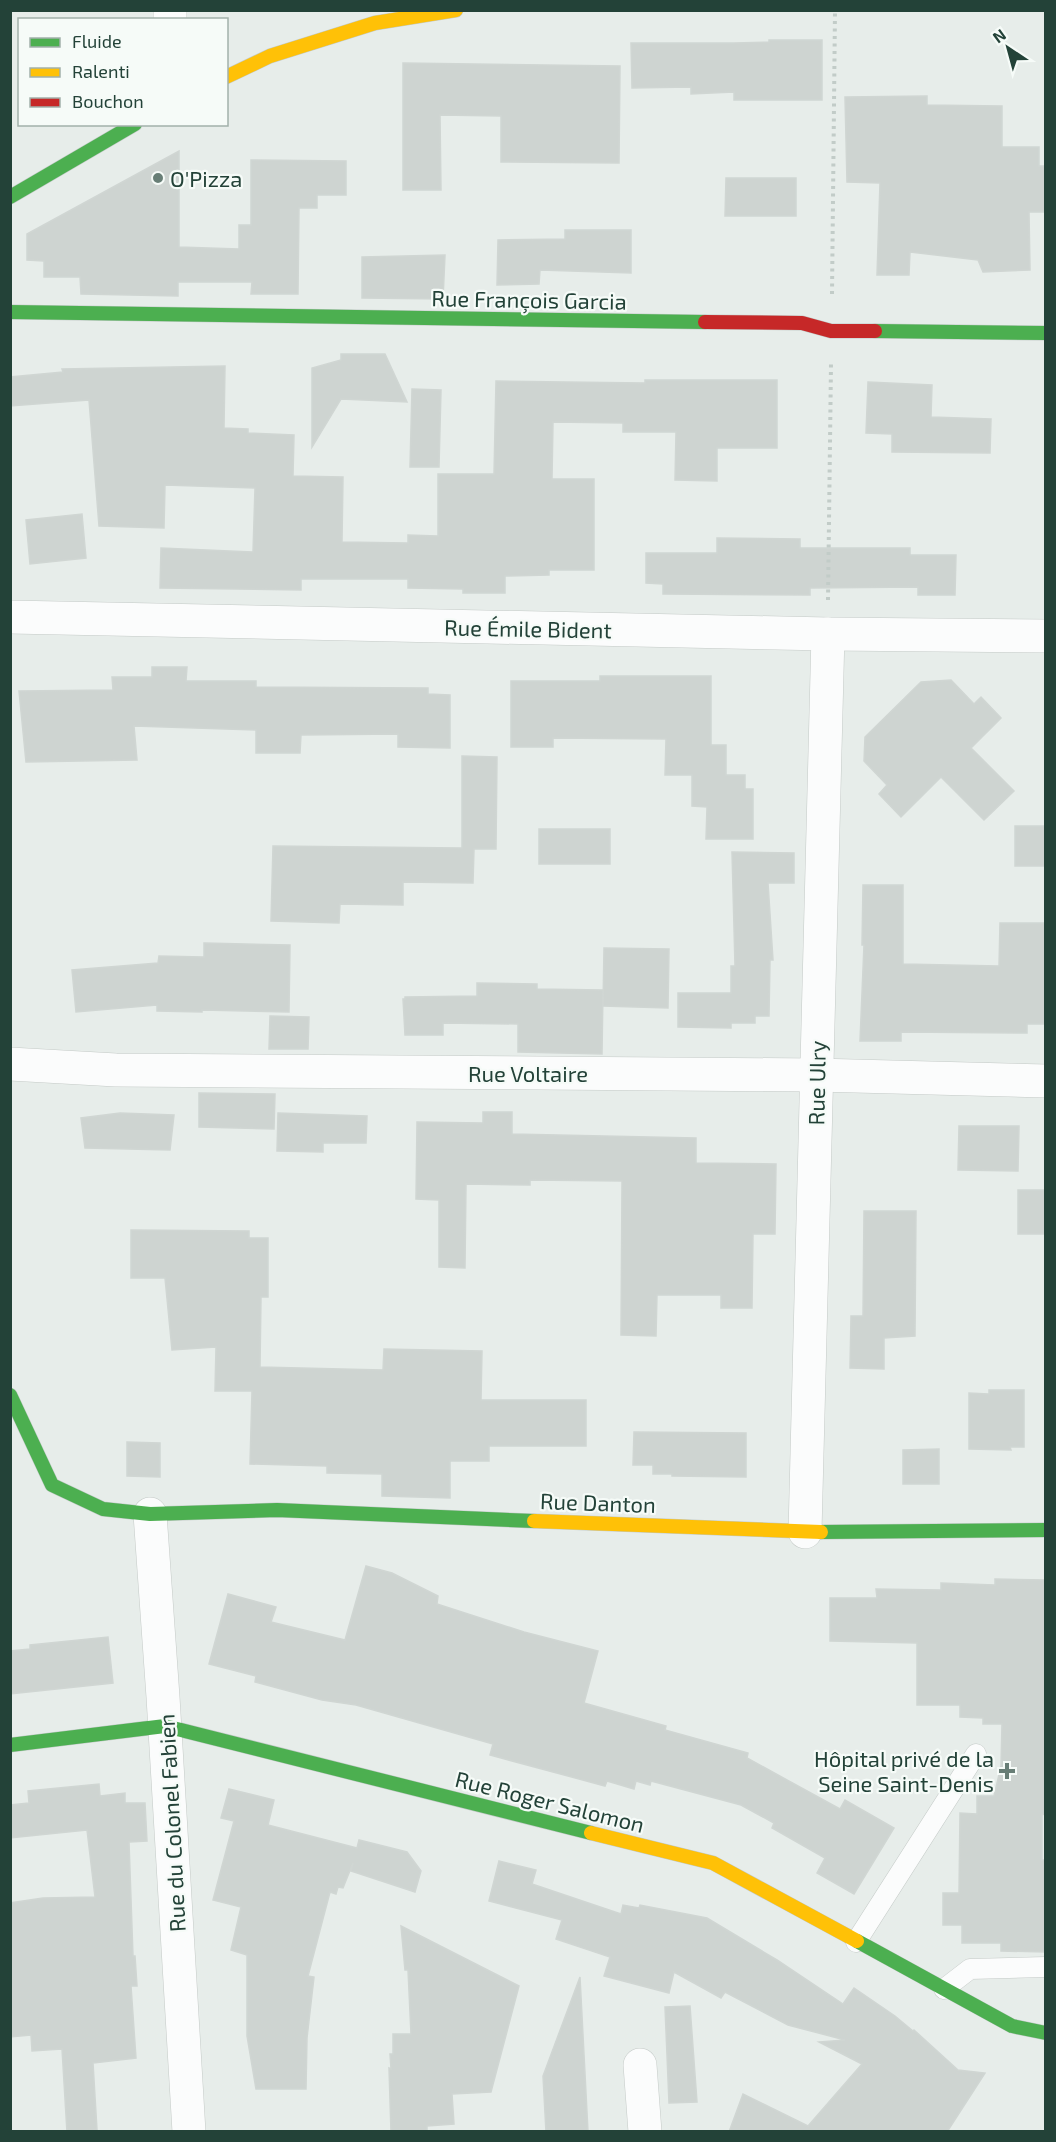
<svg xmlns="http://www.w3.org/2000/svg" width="1056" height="2142" font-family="'Exo 2',sans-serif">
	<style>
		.building { fill: #ced4d1; stroke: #d0d6d3; stroke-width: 1.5 }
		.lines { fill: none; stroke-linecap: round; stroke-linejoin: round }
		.lane-casing { stroke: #c4cac7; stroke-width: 21 }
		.street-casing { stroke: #c4cac7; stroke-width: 34 }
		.fast-casing { stroke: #c2cac7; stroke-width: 15 }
		.slow-casing { stroke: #c2cac7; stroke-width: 15 }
		.jam-casing { stroke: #c2cac7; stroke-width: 15 }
		.path { stroke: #c2ccc8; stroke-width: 4; stroke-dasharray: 3 4.5; stroke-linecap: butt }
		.lane { stroke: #fbfcfc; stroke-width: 20 }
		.street { stroke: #fbfcfc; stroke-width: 33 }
		.fast { stroke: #4caf50; stroke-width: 14 }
		.slow { stroke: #ffc107; stroke-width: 14 }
		.jam { stroke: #c62828; stroke-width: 14 }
		.poi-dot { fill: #687e76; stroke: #f6fbf8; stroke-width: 2 }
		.labels { text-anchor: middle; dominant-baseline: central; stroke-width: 4.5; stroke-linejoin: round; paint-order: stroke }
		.poi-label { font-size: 22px; fill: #234238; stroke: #f6fbf8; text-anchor: start }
		.street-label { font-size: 22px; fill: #234238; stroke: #f6fbf8 }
	</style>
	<rect width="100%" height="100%" fill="#e7edea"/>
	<!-- building -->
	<g class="building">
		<polygon points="769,40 822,40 822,100 734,100 734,92 691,94 691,87 632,88 631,43 734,43 769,42"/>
		<polygon points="403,63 620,66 619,163 501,162 501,116 440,115 441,190 403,190"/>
		<polygon points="927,96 927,105 1002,106 1002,147 1039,147 1039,166 1046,166 1046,212 1029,212 1030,270 983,272 978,260 910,252 909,275 877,275 880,183 847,182 845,97"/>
		<polygon points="179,151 179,247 239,249 239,225 251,225 251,160 346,161 346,195 317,195 317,208 299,208 298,294 251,294 252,282 178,282 178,296 81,294 80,277 44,277 44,261 27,260 27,234"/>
		<polygon points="726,178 796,178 796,216 725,216"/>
		<polygon points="565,230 631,230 631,273 540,270 539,284 497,285 498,240 565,239"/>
		<polygon points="445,255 443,299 362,298 362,257"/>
		<polygon points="341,354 385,354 407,402 341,399 312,447 312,368 341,360"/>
		<polygon points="225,366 224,428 248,429 248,433 294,435 293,476 343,477 342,542 408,543 408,535 438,536 438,474 494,474 496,381 645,383 645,380 777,380 777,448 717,448 717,481 675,480 676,432 623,432 623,423 553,422 552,479 594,479 594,570 549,570 549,575 505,576 505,593 463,593 463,589 408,588 408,579 301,579 301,590 160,588 161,548 253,552 255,488 165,485 164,528 99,526 89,400 10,406 10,377 63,372 62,369"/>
		<polygon points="868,382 932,385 931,417 991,419 990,453 892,452 892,434 866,433"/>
		<polygon points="412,389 441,390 439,467 410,467"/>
		<polygon points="82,514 86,558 30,564 26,520"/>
		<polygon points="717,538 800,539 800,548 910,548 910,555 956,555 955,595 918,595 918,587 810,588 810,595 663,594 663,584 646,583 646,553 717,553"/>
		<polygon points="152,667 187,667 186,681 256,681 256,687 428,688 428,694 450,695 450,748 398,747 398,734 301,735 300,753 256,753 256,730 134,726 137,760 26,762 19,691 113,690 112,677 152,677"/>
		<polygon points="600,676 711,676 711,745 726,745 726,775 745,775 745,789 753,789 753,839 706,839 707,807 692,806 692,775 665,775 666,739 553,738 553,747 511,747 511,681 600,681"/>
		<polygon points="951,680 974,704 981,697 1001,718 971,748 1014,791 984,820 941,777 901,817 879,794 887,785 864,761 865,737 921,682"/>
		<polygon points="462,756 497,757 496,849 474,849 473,883 403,882 403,905 340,904 339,923 271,921 273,846 462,848"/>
		<rect x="1015" y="826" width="31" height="40"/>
		<rect x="539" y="829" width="71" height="35"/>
		<polygon points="732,852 794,853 794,883 768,883 773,960 770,960 769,1016 755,1016 755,1023 731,1023 731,1028 678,1027 678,993 731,993 731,966 735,966"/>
		<polygon points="863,885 903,885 903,964 999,966 1000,923 1046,923 1046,1024 1027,1024 1027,1033 901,1032 901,1041 860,1041 864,945 862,945"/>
		<polygon points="204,943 290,945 289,1012 202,1010 202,1012 157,1011 157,1005 76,1012 72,970 158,963 159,956 204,957"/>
		<polygon points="604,948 669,949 668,1008 603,1006"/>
		<polygon points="477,983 537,984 537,989 603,990 602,1054 518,1052 518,1024 443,1023 443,1035 405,1035 403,999 405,999 405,997 477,996"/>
		<polygon points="270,1016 309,1017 308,1049 269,1049"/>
		<polygon points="199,1093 275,1094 274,1129 199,1127"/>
		<polygon points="483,1112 512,1112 512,1134 696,1138 696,1163 776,1164 775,1234 753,1234 752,1308 721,1308 721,1295 657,1295 656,1336 621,1335 622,1181 530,1180 530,1185 466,1184 465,1268 439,1267 439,1200 416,1199 417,1122 483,1123"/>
		<polygon points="120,1113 174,1115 170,1150 85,1148 81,1118"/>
		<polygon points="278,1113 367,1116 366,1143 323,1143 323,1152 277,1151"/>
		<polygon points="959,1126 1019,1126 1018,1171 958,1170"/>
		<rect x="1018" y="1190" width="28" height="44"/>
		<polygon points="864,1211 916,1211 915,1336 884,1338 884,1369 850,1368 851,1316 863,1316"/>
		<polygon points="131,1230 249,1231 249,1238 268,1238 268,1297 261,1297 260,1367 383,1370 384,1349 482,1351 481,1400 586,1400 586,1446 489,1446 489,1461 450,1461 450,1498 382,1496 382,1474 327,1473 327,1466 250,1464 252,1391 215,1391 216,1347 172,1350 165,1278 131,1278"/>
		<polygon points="989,1390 1024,1390 1024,1447 1010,1447 1011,1450 969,1449 969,1393 989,1394"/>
		<polygon points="634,1432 746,1433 746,1477 672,1476 672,1474 653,1474 653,1465 633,1465"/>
		<polygon points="127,1442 160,1443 160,1477 127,1476"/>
		<polygon points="939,1449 939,1484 903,1484 903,1450"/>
		<polygon points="366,1566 392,1573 438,1596 437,1604 524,1632 598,1651 584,1703 666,1726 665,1730 748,1753 747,1758 840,1809 845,1800 894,1828 854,1894 817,1873 825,1858 772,1828 774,1823 741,1805 651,1781 650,1785 636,1781 634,1789 607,1781 605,1786 490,1755 493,1744 356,1705 322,1700 255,1682 256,1676 209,1664 228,1594 276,1607 271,1622 345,1640"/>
		<polygon points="995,1579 1046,1580 1046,1813 1042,1815 1042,1860 1046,1860 1046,1952 1001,1951 1001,1943 962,1943 962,1925 943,1925 943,1893 959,1893 960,1813 977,1814 977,1796 994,1796 1001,1766 1002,1724 983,1724 983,1718 960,1717 960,1705 917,1705 917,1643 830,1641 830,1598 877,1598 876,1589 941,1590 941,1583 995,1585"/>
		<polygon points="108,1637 113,1683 10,1694 10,1651 30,1649 30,1645"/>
		<polygon points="99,1784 100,1796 125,1793 125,1803 145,1803 147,1841 129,1842 133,1956 135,1956 137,1986 131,1986 136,2058 93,2063 97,2130 67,2132 62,2049 32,2051 31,2035 10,2037 10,1903 43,1898 95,1897 87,1830 10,1838 10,1805 29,1803 28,1791"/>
		<polygon points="229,1789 274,1800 268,1825 357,1848 359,1840 407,1852 421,1871 415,1892 351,1871 353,1863 343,1888 338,1887 336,1894 330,1892 308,1976 314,1977 307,2038 306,2089 256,2089 247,2036 247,1955 231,1950 241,1907 213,1900 234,1821 221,1818"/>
		<polygon points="499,1861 536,1870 532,1884 621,1914 623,1905 639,1908 640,1905 707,1918 777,1960 843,2004 854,1988 895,2016 913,2031 914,2030 958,2070 985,2073 947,2132 729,2132 743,2094 808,2126 862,2064 819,2042 845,2040 788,2025 725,1992 721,1998 674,1972 669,1993 604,1976 610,1957 556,1939 562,1920 489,1901"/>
		<polygon points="401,1926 519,1986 491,2092 452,2094 454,2124 427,2126 427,2132 391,2132 389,2068 391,2069 390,2054 393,2054 393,2034 411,2034 408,1970 405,1970"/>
		<polygon points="580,1977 588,2132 546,2132 543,2076"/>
		<polygon points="690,2006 697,2102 669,2103 665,2007"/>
	</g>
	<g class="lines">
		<defs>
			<g id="lane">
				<polyline points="856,1942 976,1754"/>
				<polyline points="944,1989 970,1969 1046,1967"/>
			</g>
			<g id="street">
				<polyline points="170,20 170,10"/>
				<polyline points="10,617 828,634 1046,636"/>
				<polyline points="10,1064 116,1070 816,1075 1046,1081"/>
				<polyline points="150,1514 163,1697 189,2132"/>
				<polyline points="805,1532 828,634"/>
				<polyline points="640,2065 645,2132"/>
			</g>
			<g id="fast">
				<polyline points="10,197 135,124"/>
				<polyline points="10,312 705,322"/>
				<polyline points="875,331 1046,333"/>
				<polyline points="10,1395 52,1485 103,1509 150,1514 277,1510 534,1521"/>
				<polyline points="821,1532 1046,1530"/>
				<polyline points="10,1745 165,1726 591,1833"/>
				<polyline points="857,1941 1012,2026 1046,2033"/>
			</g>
			<g id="slow">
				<polyline points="226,77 270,56 375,23 456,10"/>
				<polyline points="534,1521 821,1532"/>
				<polyline points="591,1833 713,1863 857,1941"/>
			</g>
			<polyline id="jam" points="705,322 802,323 831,331 875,331"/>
		</defs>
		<!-- lane casing -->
		<use href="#lane" class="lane-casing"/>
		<!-- street casing -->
		<use href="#street" class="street-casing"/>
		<!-- fast casing -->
		<use href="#fast" class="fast-casing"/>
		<!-- slow casing -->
		<use href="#slow" class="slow-casing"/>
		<!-- jam casing -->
		<use href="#jam" class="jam-casing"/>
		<!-- path -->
		<g class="path">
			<polyline points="832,294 835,10"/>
			<polyline points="828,600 831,364"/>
		</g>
		<!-- lane -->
		<use href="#lane" class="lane"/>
		<!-- street -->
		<use href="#street" class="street"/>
		<!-- fast -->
		<use href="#fast" class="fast"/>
		<!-- slow -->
		<use href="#slow" class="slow"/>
		<!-- jam -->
		<use href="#jam" class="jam"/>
	</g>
	<!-- markers -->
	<g class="poi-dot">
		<circle cx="158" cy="178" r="6"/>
		<path d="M1004 1762h6v6h6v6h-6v6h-6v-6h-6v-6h6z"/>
	</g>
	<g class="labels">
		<!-- poi labels -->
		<g class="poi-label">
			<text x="170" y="178">O'Pizza</text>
			<text x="994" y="1758" text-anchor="end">Hôpital privé de la<tspan x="994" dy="25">Seine Saint-Denis</tspan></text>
		</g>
		<!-- street labels -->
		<g class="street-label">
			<text transform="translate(529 299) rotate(1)">Rue François Garcia</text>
			<text transform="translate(528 628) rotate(1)">Rue Émile Bident</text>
			<text x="528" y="1073">Rue Voltaire</text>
			<text transform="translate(816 1083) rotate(-89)">Rue Ulry</text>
			<text transform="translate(598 1502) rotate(2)">Rue Danton</text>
			<text transform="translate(550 1801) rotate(14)">Rue Roger Salomon</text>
			<text transform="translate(171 1823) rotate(-93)">Rue du Colonel Fabien</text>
		</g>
	</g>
	<!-- border -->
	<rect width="1056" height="2142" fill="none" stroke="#234238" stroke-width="24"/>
	<!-- legend -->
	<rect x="18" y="18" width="210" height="108" fill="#f6fbf8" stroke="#a2b1ab" stroke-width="1.5"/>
	<rect x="30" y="38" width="30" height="9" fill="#4caf50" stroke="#a2b1ab" stroke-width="1.5"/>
	<text x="72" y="48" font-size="18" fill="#234238">Fluide</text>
	<rect x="30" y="68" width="30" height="9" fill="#ffc107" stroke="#a2b1ab" stroke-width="1.5"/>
	<text x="72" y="78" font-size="18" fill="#234238">Ralenti</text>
	<rect x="30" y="98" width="30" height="9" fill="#c62828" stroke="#a2b1ab" stroke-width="1.5"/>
	<text x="72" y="108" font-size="18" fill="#234238">Bouchon</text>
	<!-- north arrow -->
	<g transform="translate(1008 48) rotate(324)" stroke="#f6fbf8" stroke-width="4.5" paint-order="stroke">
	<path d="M0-4.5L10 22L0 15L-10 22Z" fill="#234238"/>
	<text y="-9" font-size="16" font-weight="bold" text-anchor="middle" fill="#234238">N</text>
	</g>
</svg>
